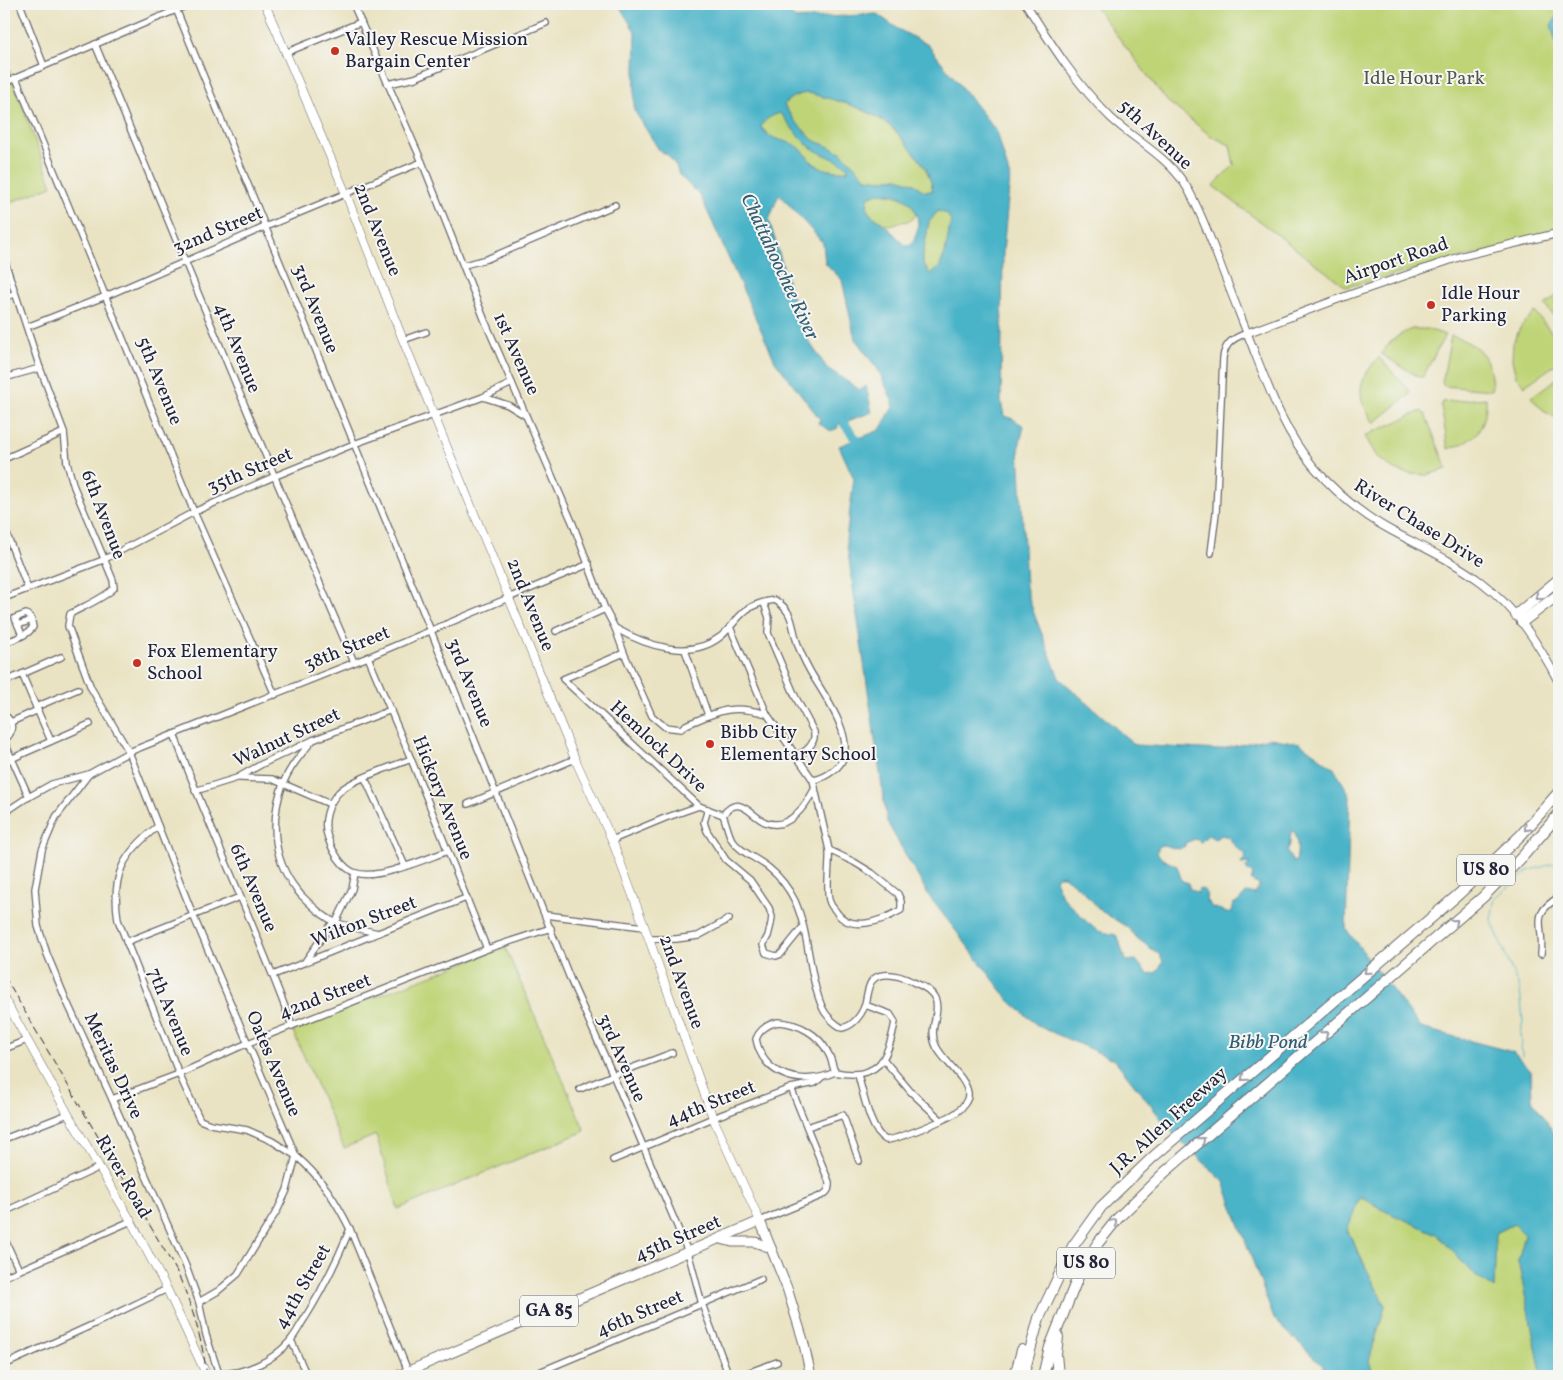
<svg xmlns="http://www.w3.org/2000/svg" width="1563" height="1380" font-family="Vollkorn,serif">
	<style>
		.green { fill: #bfd477; stroke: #707b59 }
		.water { fill: #49b3c8; stroke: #366a82; fill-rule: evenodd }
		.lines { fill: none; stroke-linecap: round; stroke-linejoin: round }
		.stream { stroke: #49b3c8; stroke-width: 1 }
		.river { stroke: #49b3c8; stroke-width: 9 }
		.minor-casing { stroke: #68666b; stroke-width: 8 }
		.tertiary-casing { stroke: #68666b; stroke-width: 9 }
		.secondary-casing { stroke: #68666b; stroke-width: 9 }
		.primary-casing { stroke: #68666b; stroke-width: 11 }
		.motorway-casing { stroke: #68666b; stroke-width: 12 }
		.minor { stroke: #fff; stroke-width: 5.5 }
		.tertiary { stroke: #fff; stroke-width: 7 }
		.secondary { stroke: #fff; stroke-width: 8 }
		.primary { stroke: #fff; stroke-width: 9 }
		.motorway { stroke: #fff; stroke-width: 10 }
		.rail { stroke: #22223b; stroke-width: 1; stroke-dasharray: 8 4; stroke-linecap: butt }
		.oneway { stroke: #9c9ca7 }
		.poi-dot { fill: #c8321e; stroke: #f6f6f2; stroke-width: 2 }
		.labels { text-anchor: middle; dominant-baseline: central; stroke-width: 4; stroke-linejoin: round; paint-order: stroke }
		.shield { fill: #f6f6f2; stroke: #626272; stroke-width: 1 }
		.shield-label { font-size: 18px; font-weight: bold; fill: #22223b }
		.poi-label { font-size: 19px; fill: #22223b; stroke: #f6f6f2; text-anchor: start }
		.park-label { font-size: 19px; fill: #51574d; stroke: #f6f6f2 }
		.street-label { font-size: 19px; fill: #22223b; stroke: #f6f6f2 }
		.water-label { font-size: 20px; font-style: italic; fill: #325c73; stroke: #f6f6f2 }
	</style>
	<rect width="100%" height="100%" fill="#f6f6f2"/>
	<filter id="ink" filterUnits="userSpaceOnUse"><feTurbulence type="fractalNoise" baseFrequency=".02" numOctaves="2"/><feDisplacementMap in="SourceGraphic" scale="10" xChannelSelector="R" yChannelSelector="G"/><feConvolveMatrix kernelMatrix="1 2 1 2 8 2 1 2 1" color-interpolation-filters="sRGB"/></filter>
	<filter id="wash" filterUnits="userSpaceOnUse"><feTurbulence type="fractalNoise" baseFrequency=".0096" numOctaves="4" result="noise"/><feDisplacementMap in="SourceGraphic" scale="20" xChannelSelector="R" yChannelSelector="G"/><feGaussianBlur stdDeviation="1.12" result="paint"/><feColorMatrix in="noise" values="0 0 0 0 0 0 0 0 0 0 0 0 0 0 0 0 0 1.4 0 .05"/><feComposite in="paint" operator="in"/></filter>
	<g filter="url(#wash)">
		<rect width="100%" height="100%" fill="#eae3c3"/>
		<!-- green -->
		<g class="green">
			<polygon points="1093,4 1559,4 1559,234 1346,287 1213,186 1234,165 1230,145 1211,136 1167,101"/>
			<polygon points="4,64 9,70 52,186 4,205"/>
			<path d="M808,93C836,100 873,109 895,131C900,136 905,142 910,148C923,163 929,171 933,191H924L913,183L898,178L882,180L866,178L841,152L813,140L794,120L784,105C790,97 797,94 808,93Z"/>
			<path d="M780,113C790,124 797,137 809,146C821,155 836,158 848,167V171C835,172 820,170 811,161C807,158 805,152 801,149C788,138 773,144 761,127C765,118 772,116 780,113Z"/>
			<path d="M878,193C893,194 913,198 916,215L910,221L900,222L890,225L884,224L870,214L867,209L868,197Z"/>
			<polygon points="938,211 947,214 951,221 945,253 939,268 930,274 923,264 923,255 929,222"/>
			<polygon points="1559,295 1559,323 1545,305 1556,296"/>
			<polygon points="1535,312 1559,342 1559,362 1525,386 1516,377 1512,360 1513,343 1521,326"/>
			<path d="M1412,329H1428L1445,335L1423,377H1419L1381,354C1390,341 1397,335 1412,329Z"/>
			<path d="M1451,336C1482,345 1491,358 1492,390L1444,386L1442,383Z"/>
			<path d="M1379,357L1410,391L1409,395L1374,423C1355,396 1357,381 1379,357Z"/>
			<polygon points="1559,377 1559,419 1545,412 1531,397"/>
			<path d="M1486,398C1487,428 1476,441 1448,449L1441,405L1443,402Z"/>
			<polygon points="1421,411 1425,414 1447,469 1427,475 1410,474 1394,470 1377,457 1365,436"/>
			<polygon points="505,947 585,1131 398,1209 376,1135 344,1148 292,1029"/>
			<polygon points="1359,1196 1387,1212 1437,1234 1475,1276 1494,1287 1496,1233 1514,1224 1525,1235 1518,1261 1542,1376 1374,1376 1369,1361 1385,1306 1347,1229"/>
		</g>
		<!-- water -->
		<g class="water">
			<path d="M618,4H784L795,19L877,14L898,29L928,45L997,132L1010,178L1003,252L1001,401L1004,416L1013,419L1024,426L1019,447L1026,587L1033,611L1059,678L1135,745L1218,750L1269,738L1300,743L1333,767L1350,795L1346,929L1421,1028L1513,1052L1531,1071L1532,1100L1559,1140V1376H1542L1518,1261L1525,1235L1514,1224L1496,1233L1494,1288L1475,1276L1437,1234L1387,1212L1360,1196L1347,1230L1385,1306L1369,1361L1374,1376H1327L1323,1366L1274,1319L1224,1182L1170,1130L1115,1060L1038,1026L1009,1000L929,896L887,822L846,539L854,479L839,446L880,430L894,405L879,371L855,339L842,280L825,263L823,243L779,194L769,220L803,333L827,368L860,390L866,386L872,412L837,425L838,428L831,431L818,423L820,419L775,361L701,197L679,175L676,166L669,156L659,150L634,110L636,33ZM808,93C836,100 873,109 895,130C900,136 905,142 910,148C923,163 929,170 933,191H924L913,183L898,178L882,180L866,178L841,152L813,140L794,120L784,105C790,97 797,94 808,93ZM780,113C790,124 797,137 809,146C821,155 835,158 848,167V171C835,172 820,170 811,161C807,158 805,152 801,149C788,138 773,144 761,127C765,118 772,116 780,113ZM878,193C883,194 889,193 894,194C917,200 925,226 911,244L905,245L884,224L870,214L867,209L868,197ZM938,211L947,214L951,221L945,253L939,268L930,274L923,264V255L929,222ZM1294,831C1298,842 1298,850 1296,861L1293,862L1287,852L1290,844L1291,832ZM1208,835L1215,839L1221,835L1229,837C1233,846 1240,849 1246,856L1241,864L1250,863L1245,868L1253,874L1251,881L1260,885L1255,894L1247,892L1238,902L1234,903L1232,912L1226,913L1221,910L1211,907L1209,902H1206L1207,896L1204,890L1199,888L1198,893L1189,888V883L1182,881L1177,866L1162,859L1157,853L1159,846L1163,845L1179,849L1185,846V843L1195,839L1201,842ZM1057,876H1064L1082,890L1101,911L1127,927L1137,938L1160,955L1163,961L1157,972L1149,974L1145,971L1136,960L1127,961C1121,954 1122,943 1116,935L1098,931L1088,923L1062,896L1055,880Z"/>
			<polygon points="1559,14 1559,49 1555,40 1551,25"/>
		</g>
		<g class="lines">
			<!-- stream -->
			<polyline class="stream" points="1522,1056 1520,1033 1523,1022 1520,990 1491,919 1495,898 1528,871 1556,863 1559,861"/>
			<!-- river -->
			<polyline class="river" points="837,414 862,447"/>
		</g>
	</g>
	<g filter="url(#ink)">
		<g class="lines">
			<defs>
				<g id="minor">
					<polyline points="20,4 44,66"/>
					<polyline points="174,4 431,631 571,981 613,1075 688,1252 702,1304 729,1376"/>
					<path d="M353,4L422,162L485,321L573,524L605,609L615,628L624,653L652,716L665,727L681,729L686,725C719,711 730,704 767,714"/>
					<path d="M95,44C181,250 264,457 354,662"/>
					<polyline points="285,53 361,22"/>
					<polyline points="16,78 194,512 275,695"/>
					<polyline points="4,83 190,4"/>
					<polyline points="388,84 415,78 546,23"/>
					<path d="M4,259L40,368L64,432L67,463L74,487L113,580L114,588C103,599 84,606 70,614L68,626L91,688L129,752L193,915L296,1156C321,1177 336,1201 350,1229L410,1376"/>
					<polyline points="464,265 487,259 615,205"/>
					<polyline points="4,297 15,294"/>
					<polyline points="27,327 106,296 265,227 422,162"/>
					<polyline points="403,340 426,332"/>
					<polyline points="4,378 40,368"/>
					<polyline points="483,397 508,405 526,416"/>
					<polyline points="4,459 64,432"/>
					<polyline points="4,527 28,589"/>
					<path d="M1211,553L1216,513L1223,358C1225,342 1234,338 1247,333"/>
					<polyline points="4,598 103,560 194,512 273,477 354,444 483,397 512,383"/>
					<path d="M764,603L769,618L768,633L795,696L814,732C816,743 806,753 796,755"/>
					<polyline points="18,625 32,620"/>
					<polyline points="730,627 767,714 813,780 829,850"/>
					<path d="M615,628C645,645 689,661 720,637C729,630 735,620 744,612C751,605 766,601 775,600C794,612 791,624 797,642C800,652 805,662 810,671C822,693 865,747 834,770C828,775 821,779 813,780"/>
					<polyline points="556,631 605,609"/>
					<path d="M4,643C14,639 27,636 33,627L31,618L26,614L15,618L22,635"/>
					<polyline points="685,650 708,715"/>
					<polyline points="624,653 563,679 699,806 723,815"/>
					<polyline points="368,657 411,759 487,949"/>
					<polyline points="22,674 36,707"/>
					<polyline points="4,682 61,657"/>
					<path d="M4,715C14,721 14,733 4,740"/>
					<polyline points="11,722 38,710"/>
					<path d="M174,734C211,833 256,927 292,1026"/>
					<path d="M313,740C302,753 289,768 283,784C269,823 273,864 301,895C311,905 323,917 337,923C350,927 364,930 378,933"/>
					<polyline points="4,741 29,797"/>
					<polyline points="51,741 36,707 78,689"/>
					<path d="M411,759C394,766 350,780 339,792C328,803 322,823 328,838C332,850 342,869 356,873C379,880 425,859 448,851"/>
					<polyline points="4,762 90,724"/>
					<path d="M89,774L56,817L42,850L35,889L38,926L47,954L67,1002L112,1099L185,1264L199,1302L206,1335L219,1374C245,1374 273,1361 290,1341C296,1334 300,1325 305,1318C323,1289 337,1261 350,1229"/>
					<polyline points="240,778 272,779 330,804"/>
					<polyline points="365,778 405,866"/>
					<polyline points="195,791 237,778 262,764 313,740 391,710"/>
					<polyline points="468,804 575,759"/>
					<polyline points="708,809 704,822 707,831 726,860 750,880 769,908 772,917 771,924 768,936 763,945 766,953 776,956 781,954 802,928"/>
					<path d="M723,815C726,822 728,833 732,840C741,853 757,858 769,868C779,876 789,889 795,901C810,935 808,975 823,1009C827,1017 834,1023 842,1028C853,1026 862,1015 865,1004C868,993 867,976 884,975C893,974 905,978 913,982C957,999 924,1021 936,1046C943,1061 966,1077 968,1093C969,1100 962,1108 957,1112C948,1119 896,1140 886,1140C870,1132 863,1092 858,1075"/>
					<path d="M723,815C739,793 750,815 765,822C789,832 806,805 815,788"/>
					<polyline points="4,817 10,809 25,799 52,784 89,774 129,752 368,657 589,564"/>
					<path d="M158,826C123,854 111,874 118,920L179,1074L200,1120L210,1124L247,1130L272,1141L296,1156L287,1190L278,1209L238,1274L218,1291L199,1302"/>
					<polyline points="612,840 665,818 699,806"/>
					<path d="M829,850L854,862L872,873L898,894L901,901V910C882,921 849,934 835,910C833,908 830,904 829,900C826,888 830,864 829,850Z"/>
					<polyline points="546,915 644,927"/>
					<polyline points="649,939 676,939 698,936 729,919"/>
					<polyline points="126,942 240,897"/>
					<path d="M1541,954C1545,924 1528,916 1559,897"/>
					<polyline points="306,960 333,922 336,922 352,889 355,873"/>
					<polyline points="273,975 466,898"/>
					<path d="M778,1022C798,1023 819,1034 828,1053C832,1059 832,1066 835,1072C803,1087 763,1077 756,1039C760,1029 768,1024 778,1022Z"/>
					<polyline points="4,1049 27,1040"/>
					<polyline points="884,1060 911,1092 941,1120"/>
					<path d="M835,1072C878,1081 888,1060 895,1022L890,1014L865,1005"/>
					<polyline points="580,1089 613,1075 672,1053"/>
					<polyline points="112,1099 179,1074 248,1043 487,949 551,928"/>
					<polyline points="807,1127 843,1115 859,1161"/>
					<polyline points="4,1139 68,1114"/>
					<polyline points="613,1160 713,1118 791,1088 815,1083 821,1078"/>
					<polyline points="4,1212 100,1167"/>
					<path d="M760,1221L823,1195C829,1191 829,1189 829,1182L791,1088"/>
					<polyline points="4,1238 19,1270"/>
					<polyline points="4,1277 131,1221"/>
					<polyline points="291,1340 307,1376"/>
					<polyline points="4,1365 92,1325 167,1289"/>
					<polyline points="530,1376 761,1279"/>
					<polyline points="739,1376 777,1362"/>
				</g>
				<g id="tertiary">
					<path d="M1026,4C1051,44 1077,85 1111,118C1137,142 1171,158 1189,191C1202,215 1212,242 1222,269C1233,298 1245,327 1256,356C1271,394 1286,434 1313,466C1335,492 1362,515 1392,531C1422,547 1453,561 1481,582C1516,608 1539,644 1559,683"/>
					<polyline points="1247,333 1349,295 1462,256 1559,233"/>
				</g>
				<g id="secondary">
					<polyline points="265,4 346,194 403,340 575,759 612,840 649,939 713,1118 760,1221"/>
					<polyline points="4,998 68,1114 131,1221 167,1289 207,1376"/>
				</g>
				<g id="primary">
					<polyline points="721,1239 732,1242 755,1242 771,1248"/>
					<polyline points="397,1376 760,1221 787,1288 803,1340 811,1376"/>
				</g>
				<g id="motorway">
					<polyline points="1516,615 1559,579"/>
					<polyline points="1522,622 1559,594"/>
					<polyline points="1058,1337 1056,1354 1058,1376"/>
					<polyline points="1015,1376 1022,1350"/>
					<polyline points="1023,1376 1039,1318 1073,1246 1101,1207 1153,1157 1459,894 1521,835 1559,792"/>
					<polyline points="1043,1376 1050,1347 1080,1272 1098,1243 1118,1218 1165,1172 1483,897 1523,856 1559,814"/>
				</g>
			</defs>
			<!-- minor casing -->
			<use href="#minor" class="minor-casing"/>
			<!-- tertiary casing -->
			<use href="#tertiary" class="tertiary-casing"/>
			<!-- secondary casing -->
			<use href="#secondary" class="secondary-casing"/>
			<!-- primary casing -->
			<use href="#primary" class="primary-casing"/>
			<!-- motorway casing -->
			<use href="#motorway" class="motorway-casing"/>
			<!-- minor -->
			<use href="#minor" class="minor"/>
			<!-- tertiary -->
			<use href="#tertiary" class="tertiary"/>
			<!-- secondary -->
			<use href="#secondary" class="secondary"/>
			<!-- primary -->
			<use href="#primary" class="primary"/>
			<!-- motorway -->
			<use href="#motorway" class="motorway"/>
			<!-- rail -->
			<path class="rail" d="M4,976L176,1270C192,1304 202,1339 207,1376"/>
		</g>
		<!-- one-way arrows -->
		<defs><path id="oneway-chevron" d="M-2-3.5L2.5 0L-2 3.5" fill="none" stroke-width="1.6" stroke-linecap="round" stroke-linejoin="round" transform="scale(1.25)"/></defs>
		<g class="oneway">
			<use href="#oneway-chevron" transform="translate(1538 597) rotate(140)"/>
			<use href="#oneway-chevron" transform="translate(1527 828) rotate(133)"/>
			<use href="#oneway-chevron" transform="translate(1455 922) rotate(-41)"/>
			<use href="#oneway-chevron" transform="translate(1367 971) rotate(139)"/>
			<use href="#oneway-chevron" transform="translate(1325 1034) rotate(-41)"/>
			<use href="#oneway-chevron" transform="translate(1244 1078) rotate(139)"/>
			<use href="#oneway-chevron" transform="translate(1202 1140) rotate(-41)"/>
			<use href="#oneway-chevron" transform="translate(1114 1222) rotate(-50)"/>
		</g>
	</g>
	<!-- markers -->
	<g class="poi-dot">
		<circle cx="335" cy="51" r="5"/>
		<circle cx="1431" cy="305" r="5"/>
		<circle cx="137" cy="663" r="5"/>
		<circle cx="710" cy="744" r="5"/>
	</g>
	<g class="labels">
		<!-- shield labels -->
		<g class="shield">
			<rect x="1457" y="854.5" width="58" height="31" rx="4"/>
			<rect x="1057" y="1247.5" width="58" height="31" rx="4"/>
			<rect x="520" y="1295.5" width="58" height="31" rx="4"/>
		</g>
		<g class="shield-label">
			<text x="1486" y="870">US 80</text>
			<text x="1086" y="1263">US 80</text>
			<text x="549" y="1311">GA 85</text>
		</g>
		<!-- poi labels -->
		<g class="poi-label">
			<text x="345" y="40">Valley Rescue Mission<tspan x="345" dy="22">Bargain Center</tspan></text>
			<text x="1441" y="294">Idle Hour<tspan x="1441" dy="22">Parking</tspan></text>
			<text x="147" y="652">Fox Elementary<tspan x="147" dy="22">School</tspan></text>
			<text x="720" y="733">Bibb City<tspan x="720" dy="22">Elementary School</tspan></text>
		</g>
		<!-- park labels -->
		<g class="park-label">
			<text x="1424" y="79">Idle Hour Park</text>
		</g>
		<!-- street labels -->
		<g class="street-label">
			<text transform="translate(1155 135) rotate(43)">5th Avenue</text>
			<text transform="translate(377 230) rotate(68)">2nd Avenue</text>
			<text transform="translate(218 231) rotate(-23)">32nd Street</text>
			<text transform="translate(1396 261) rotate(-19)">Airport Road</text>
			<text transform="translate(315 309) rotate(68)">3rd Avenue</text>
			<text transform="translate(237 348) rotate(68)">4th Avenue</text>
			<text transform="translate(516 354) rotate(66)">1st Avenue</text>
			<text transform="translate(159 381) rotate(68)">5th Avenue</text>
			<text transform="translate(250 471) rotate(-23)">35th Street</text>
			<text transform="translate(103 515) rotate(69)">6th Avenue</text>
			<text transform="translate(1419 524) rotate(32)">River Chase Drive</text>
			<text transform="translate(530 605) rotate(68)">2nd Avenue</text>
			<text transform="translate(347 649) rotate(-22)">38th Street</text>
			<text transform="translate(469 683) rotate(68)">3rd Avenue</text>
			<text transform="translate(287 738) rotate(-25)">Walnut Street</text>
			<text transform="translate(658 747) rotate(43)">Hemlock Drive</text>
			<text transform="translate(442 798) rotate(68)">Hickory Avenue</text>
			<text transform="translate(253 888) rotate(67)">6th Avenue</text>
			<text transform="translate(364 922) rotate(-21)">Wilton Street</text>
			<text transform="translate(681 982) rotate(70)">2nd Avenue</text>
			<text transform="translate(325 997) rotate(-21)">42nd Street</text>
			<text transform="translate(170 1012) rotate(68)">7th Avenue</text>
			<text transform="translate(621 1058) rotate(66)">3rd Avenue</text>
			<text transform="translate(273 1064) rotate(67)">Oates Avenue</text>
			<text transform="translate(113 1066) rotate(65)">Meritas Drive</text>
			<text transform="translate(711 1104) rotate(-22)">44th Street</text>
			<text transform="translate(1169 1121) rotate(-42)">J.R. Allen Freeway</text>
			<text transform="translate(123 1177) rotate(60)">River Road</text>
			<text transform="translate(678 1239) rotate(-23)">45th Street</text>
			<text transform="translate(303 1287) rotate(-60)">44th Street</text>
			<text transform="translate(640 1314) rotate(-23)">46th Street</text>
		</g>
		<!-- water labels -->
		<g class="water-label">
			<text transform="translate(779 267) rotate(65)">Chattahoochee River</text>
			<text x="1268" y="1043">Bibb Pond</text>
		</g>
	</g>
	<!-- margin -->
	<rect width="1563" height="1380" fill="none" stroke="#f6f6f2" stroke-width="20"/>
</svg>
